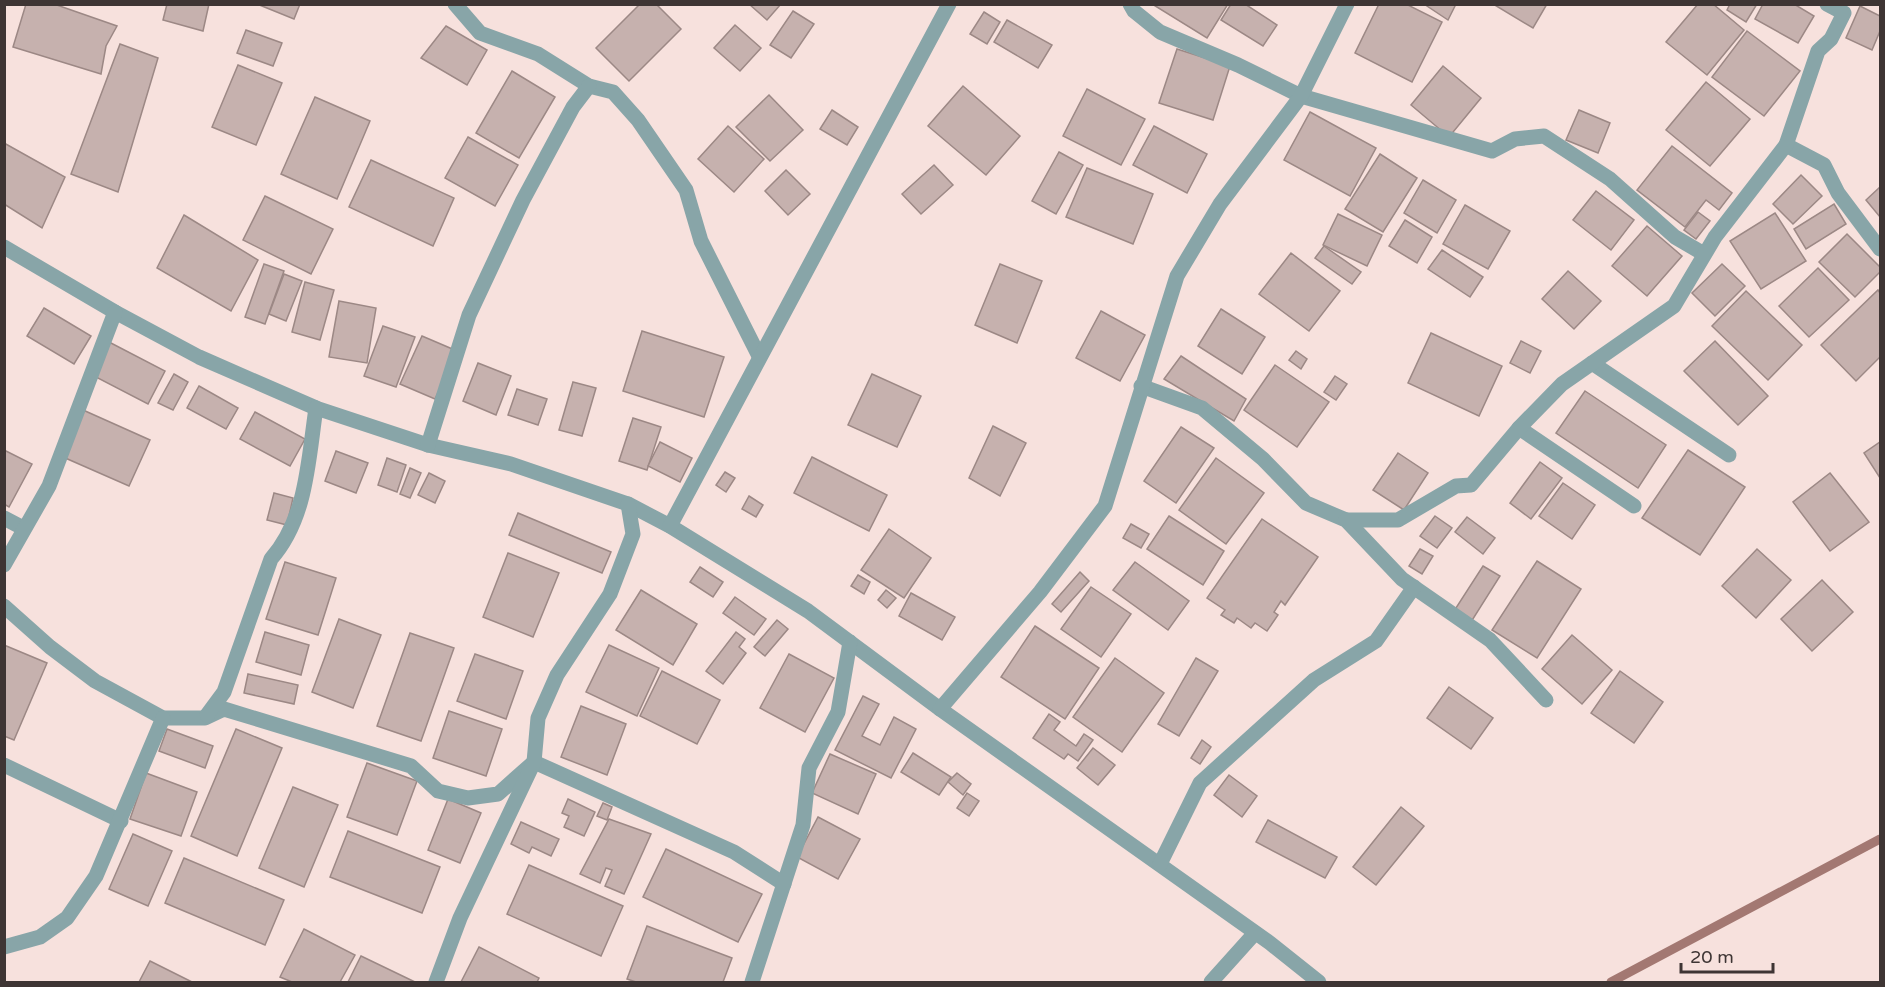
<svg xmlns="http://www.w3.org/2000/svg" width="1885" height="987" font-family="'Varela Round',sans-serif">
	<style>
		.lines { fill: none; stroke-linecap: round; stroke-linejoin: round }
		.stream { stroke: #a37872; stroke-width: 9 }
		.building { fill: #c6b1ae; stroke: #9c8885; stroke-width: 1.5 }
		.minor { stroke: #88a5a8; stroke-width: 15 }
	</style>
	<rect width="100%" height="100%" fill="#f7e1dd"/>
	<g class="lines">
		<!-- stream -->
		<polyline class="stream" points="1611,982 1880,839"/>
	</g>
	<!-- building -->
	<g class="building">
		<polygon points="26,4 54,4 117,26 106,46 101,74 13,47"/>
		<polygon points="167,4 209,4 203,31 163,20"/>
		<polygon points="257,4 300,4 294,19"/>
		<polygon points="640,4 656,4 681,29 629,81 596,48"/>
		<polygon points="749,4 781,4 767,20"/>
		<polygon points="1152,4 1228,4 1207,38"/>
		<polygon points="1231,4 1245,4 1277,25 1263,46 1221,20"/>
		<polygon points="1379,4 1406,4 1442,22 1412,82 1355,53"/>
		<polygon points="1424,4 1456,4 1448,20"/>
		<polygon points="1493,4 1547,4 1533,28"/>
		<polygon points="1698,4 1713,4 1744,30 1707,75 1666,42"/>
		<polygon points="1730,4 1757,4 1746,22 1727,10"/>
		<polygon points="1763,4 1794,4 1814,16 1798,43 1755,19"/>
		<polygon points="1860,6 1880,16 1880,31 1872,50 1846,38"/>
		<polygon points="793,11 814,24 791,58 770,45"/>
		<polygon points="984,12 1000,22 987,44 970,34"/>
		<polygon points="1007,20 1052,45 1038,68 994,42"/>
		<polygon points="735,25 761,48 740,71 714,48"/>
		<polygon points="446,26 487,50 467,85 421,58"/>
		<polygon points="246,30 282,43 273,66 237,53"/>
		<polygon points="1747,31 1800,71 1764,116 1712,77"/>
		<polygon points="120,44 158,58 118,192 71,174"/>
		<polygon points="1177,49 1230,66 1213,120 1159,103"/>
		<polygon points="238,65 282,83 256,145 212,127"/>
		<polygon points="1443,66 1481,98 1449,137 1411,105"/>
		<polygon points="512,71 555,97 519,158 476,133"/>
		<polygon points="1706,82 1750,119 1710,166 1666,130"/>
		<polygon points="963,86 1020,136 986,175 928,126"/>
		<polygon points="1087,89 1145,119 1121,165 1063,136"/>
		<polygon points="769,95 803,130 770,161 736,127"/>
		<polygon points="315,97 370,121 337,199 281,174"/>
		<polygon points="832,110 858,127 847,145 820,129"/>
		<polygon points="1579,110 1610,123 1598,153 1566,140"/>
		<polygon points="1310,112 1376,148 1350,196 1284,160"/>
		<polygon points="728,126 764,159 734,192 698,159"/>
		<polygon points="1154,126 1207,154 1187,193 1133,165"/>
		<polygon points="468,137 518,165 495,206 445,178"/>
		<polygon points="4,143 65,177 42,228 4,204"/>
		<polygon points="1672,146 1732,193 1719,210 1706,200 1685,227 1637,190"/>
		<polygon points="1059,152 1083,165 1056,214 1032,201"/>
		<polygon points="1380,154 1417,178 1383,232 1345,209"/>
		<polygon points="371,160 454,198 433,246 349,207"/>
		<polygon points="934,165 953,185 921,214 902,194"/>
		<polygon points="1087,168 1153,194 1133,244 1066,217"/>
		<polygon points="786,170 810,194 788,215 765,191"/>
		<polygon points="1801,175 1822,196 1793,224 1773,204"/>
		<polygon points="1423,180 1456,200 1437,233 1404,213"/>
		<polygon points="1880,187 1880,217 1866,200"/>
		<polygon points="1596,191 1634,220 1611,250 1573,220"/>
		<polygon points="265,196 333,229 311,274 243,240"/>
		<polygon points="1834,204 1846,224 1806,249 1794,229"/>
		<polygon points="1465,205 1510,231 1488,269 1443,244"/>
		<polygon points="1698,212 1710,221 1696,239 1684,230"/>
		<polygon points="1775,213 1806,261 1761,289 1730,241"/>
		<polygon points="1338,214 1382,235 1367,266 1323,245"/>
		<polygon points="184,215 258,260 231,311 157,268"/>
		<polygon points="1405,220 1432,237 1417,263 1389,246"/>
		<polygon points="1647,226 1682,256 1647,296 1612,266"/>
		<polygon points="1847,234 1880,267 1880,272 1855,297 1819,262"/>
		<polygon points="1324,246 1361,272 1352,284 1315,258"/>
		<polygon points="1442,250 1483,277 1470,297 1428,269"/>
		<polygon points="1291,253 1340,291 1309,331 1259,294"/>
		<polygon points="264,264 284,271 265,324 245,317"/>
		<polygon points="1000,264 1042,281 1017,343 975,325"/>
		<polygon points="1722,264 1745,286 1715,316 1692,293"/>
		<polygon points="1818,268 1849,300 1809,337 1779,306"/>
		<polygon points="1568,271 1601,301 1574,329 1542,299"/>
		<polygon points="284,274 302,281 286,321 269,314"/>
		<polygon points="305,282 334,290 320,340 292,332"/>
		<polygon points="1878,290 1880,293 1880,357 1856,381 1821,345"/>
		<polygon points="1746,291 1802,345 1768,380 1712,326"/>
		<polygon points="339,301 376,308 367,363 329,357"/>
		<polygon points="44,308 91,336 74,364 27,336"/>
		<polygon points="1221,309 1265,337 1242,374 1198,346"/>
		<polygon points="1101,311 1145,335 1120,381 1076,358"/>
		<polygon points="383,326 415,337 396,387 364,376"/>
		<polygon points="642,331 724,357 704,417 623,391"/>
		<polygon points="1431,333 1502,366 1479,416 1408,383"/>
		<polygon points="422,336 457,351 435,399 400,384"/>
		<polygon points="1521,341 1541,351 1530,373 1510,363"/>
		<polygon points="1715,341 1768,396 1738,425 1684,371"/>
		<polygon points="109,342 165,371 148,404 92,375"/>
		<polygon points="1296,351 1307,359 1301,369 1289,360"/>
		<polygon points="1181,356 1246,399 1234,421 1164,379"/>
		<polygon points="478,363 511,376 496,415 463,401"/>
		<polygon points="1275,365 1329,402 1297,447 1244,410"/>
		<polygon points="174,374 188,382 173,410 158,403"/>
		<polygon points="872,374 921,396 897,447 848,425"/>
		<polygon points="1335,376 1347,384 1336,400 1324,392"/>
		<polygon points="573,382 596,388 582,436 559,430"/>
		<polygon points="199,386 238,408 226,429 187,408"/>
		<polygon points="517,389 547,399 538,425 508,415"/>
		<polygon points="1585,391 1666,445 1638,488 1556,433"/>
		<polygon points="83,410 150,440 129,486 63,457"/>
		<polygon points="255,412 305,439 290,466 240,439"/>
		<polygon points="633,418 661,427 647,470 619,461"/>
		<polygon points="993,426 1026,443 1000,496 969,478"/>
		<polygon points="1181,427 1214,448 1176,503 1144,481"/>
		<polygon points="660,442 692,458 680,482 648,466"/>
		<polygon points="1880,442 1880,478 1864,453"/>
		<polygon points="4,450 32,464 9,507 4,504"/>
		<polygon points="1688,450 1745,487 1700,555 1642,518"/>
		<polygon points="336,451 368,463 356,493 325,481"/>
		<polygon points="1398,453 1428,473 1404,510 1373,490"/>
		<polygon points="812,457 887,495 869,531 794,493"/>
		<polygon points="387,458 406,465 397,492 378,485"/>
		<polygon points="1216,458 1264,493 1226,544 1179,510"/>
		<polygon points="1540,462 1562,478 1531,519 1510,503"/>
		<polygon points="410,468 421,473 410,498 400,494"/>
		<polygon points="725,472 735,478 726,492 716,485"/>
		<polygon points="429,473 445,481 435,503 418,495"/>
		<polygon points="1830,473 1869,522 1830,551 1793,502"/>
		<polygon points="1563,483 1595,505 1572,539 1539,516"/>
		<polygon points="274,493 293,498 287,525 267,520"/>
		<polygon points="749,496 763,505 756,517 742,509"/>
		<polygon points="518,513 611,552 602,573 509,535"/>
		<polygon points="1169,516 1224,551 1203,585 1147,549"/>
		<polygon points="1435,516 1452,528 1437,548 1420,536"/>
		<polygon points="1467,517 1495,538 1483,554 1455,532"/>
		<polygon points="1262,519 1318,557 1285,605 1281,601 1274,612 1278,615 1267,631 1255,623 1251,628 1237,618 1234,623 1221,615 1225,610 1207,598"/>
		<polygon points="1131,524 1149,534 1141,548 1123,538"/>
		<polygon points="889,529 931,558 904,598 861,570"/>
		<polygon points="1420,549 1433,556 1422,574 1409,566"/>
		<polygon points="1757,549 1791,580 1756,618 1722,586"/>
		<polygon points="508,553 559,573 533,637 483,617"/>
		<polygon points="1537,561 1581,589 1537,658 1492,630"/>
		<polygon points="285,562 336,578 318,635 266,619"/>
		<polygon points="1135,562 1189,601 1168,630 1113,590"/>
		<polygon points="1483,566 1500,576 1471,622 1454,611"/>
		<polygon points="700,567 723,582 713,597 690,582"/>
		<polygon points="1080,572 1089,581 1061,612 1052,604"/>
		<polygon points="858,575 870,582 864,594 851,586"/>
		<polygon points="1822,580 1853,612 1812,651 1781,619"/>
		<polygon points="1091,587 1131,614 1101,657 1061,629"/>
		<polygon points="641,590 697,624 673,665 616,630"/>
		<polygon points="886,590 896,598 887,608 878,600"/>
		<polygon points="911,593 955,617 942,640 899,616"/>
		<polygon points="735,597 766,619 754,635 723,613"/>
		<polygon points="339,619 381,635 353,708 312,692"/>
		<polygon points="777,620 788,629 765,656 754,647"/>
		<polygon points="1035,626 1099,668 1065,719 1001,677"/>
		<polygon points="265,632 309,645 301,675 256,662"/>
		<polygon points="736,632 745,639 739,647 746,653 723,684 706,671"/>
		<polygon points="410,633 454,648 421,741 377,726"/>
		<polygon points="1572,635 1612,670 1582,704 1542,669"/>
		<polygon points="4,645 47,663 14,740 4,736"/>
		<polygon points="609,645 659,668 637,716 586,692"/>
		<polygon points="475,654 523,671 506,719 457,701"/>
		<polygon points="789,654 834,678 805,732 760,708"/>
		<polygon points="1115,658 1164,693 1122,752 1073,717"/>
		<polygon points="1196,658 1218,671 1179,736 1158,724"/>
		<polygon points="662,671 720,700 697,744 640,716"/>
		<polygon points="1620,671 1663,702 1634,743 1591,713"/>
		<polygon points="248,674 298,685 294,704 244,693"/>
		<polygon points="1449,687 1493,718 1471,749 1427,718"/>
		<polygon points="863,696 879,704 862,736 880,745 894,717 916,729 891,778 835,750"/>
		<polygon points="581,706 626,724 607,775 561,757"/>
		<polygon points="449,711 502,729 486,776 433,758"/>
		<polygon points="1049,714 1060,722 1054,730 1076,746 1084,734 1093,740 1078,761 1068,754 1064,759 1033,738"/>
		<polygon points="167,729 213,746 205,768 159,751"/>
		<polygon points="236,729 282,748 237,856 191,836"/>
		<polygon points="1202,740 1211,747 1200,764 1191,758"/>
		<polygon points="1093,748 1115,765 1098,785 1077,768"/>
		<polygon points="913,753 951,777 939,795 901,772"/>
		<polygon points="830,754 876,774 858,814 812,793"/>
		<polygon points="367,763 417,781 397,835 347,817"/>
		<polygon points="146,773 197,792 181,836 130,819"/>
		<polygon points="957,773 971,784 963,795 948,782"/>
		<polygon points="1229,775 1257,796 1242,817 1214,795"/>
		<polygon points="293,787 338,805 304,887 259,868"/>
		<polygon points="967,793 979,801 969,816 957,808"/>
		<polygon points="448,799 481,813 460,863 428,850"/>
		<polygon points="568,799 595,812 584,836 564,827 569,816 562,813"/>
		<polygon points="603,803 612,807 607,820 597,816"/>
		<polygon points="1401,807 1424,826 1376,885 1353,867"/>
		<polygon points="818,817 860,839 838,879 797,857"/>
		<polygon points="609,819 651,834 624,894 605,886 612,870 606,868 600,883 580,874"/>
		<polygon points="1268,820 1337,857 1325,878 1256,842"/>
		<polygon points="521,822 559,839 551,856 532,847 529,853 511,844"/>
		<polygon points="348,831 440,867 422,913 330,877"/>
		<polygon points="133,834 172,851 148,906 109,889"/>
		<polygon points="666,849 762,894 738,942 643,897"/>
		<polygon points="184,858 284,900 265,945 165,903"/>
		<polygon points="529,865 623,906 601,956 507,914"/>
		<polygon points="647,926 732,958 723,982 636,982 627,979"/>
		<polygon points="304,929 355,955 340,982 292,982 280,977"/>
		<polygon points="479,947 539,978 537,982 461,982"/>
		<polygon points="361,956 415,982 348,982"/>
		<polygon points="150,961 192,982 139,982"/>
	</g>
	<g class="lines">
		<!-- minor -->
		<g class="minor">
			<polyline points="455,4 480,33 538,54 589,86 613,92 638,120 686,190 701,241 759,356"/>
			<polyline points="1130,4 1134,11 1160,32 1238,65 1301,96 1492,151 1515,139 1544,136 1610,179 1675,237 1704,254"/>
			<polyline points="1786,145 1824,165 1838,193 1880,249"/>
			<polyline points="4,247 115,312 199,357 316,408 428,445 511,464 628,504 670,526 808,611 940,709 1270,943 1319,982"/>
			<polyline points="1592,363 1729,455"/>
			<polyline points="1141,386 1202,408 1263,459 1306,503 1346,520 1402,579 1490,640 1546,700"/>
			<polyline points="1519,428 1634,506"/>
			<polyline points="428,445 469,315 523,200 573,107 589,86"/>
			<polyline points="4,518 23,528"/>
			<polyline points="1346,520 1398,520 1456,486 1471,485 1519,428 1562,384 1674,306 1715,237 1786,145 1818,51 1831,39 1844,13 1827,4"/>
			<polyline points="670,526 949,4"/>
			<polyline points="4,565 49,486 115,312"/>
			<polyline points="4,606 50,647 95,681 163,718 205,718 224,709 411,766 438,791 468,798 498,794 534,762 734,852 784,884"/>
			<polyline points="940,709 1040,592 1105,506 1177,276 1220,204 1301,96 1347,4"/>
			<path d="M207,715L224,692L271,559C307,518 308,461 316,408"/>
			<polyline points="4,765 121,821"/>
			<polyline points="1160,864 1200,783 1314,680 1376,641 1414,587"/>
			<polyline points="4,947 40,937 67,918 96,876 163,718"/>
			<polyline points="436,982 460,918 534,762 538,718 557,675 610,594 633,534 628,504"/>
			<polyline points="752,982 803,825 809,768 838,712 850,642"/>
			<polyline points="1211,982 1255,933"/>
		</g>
	</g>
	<!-- border -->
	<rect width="1885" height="987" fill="none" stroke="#3e3534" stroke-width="12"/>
	<!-- scale -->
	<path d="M1681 963v9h92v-9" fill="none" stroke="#3e3534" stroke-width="3"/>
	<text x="1690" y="963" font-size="18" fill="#3e3534" stroke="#f7e1dd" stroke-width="4.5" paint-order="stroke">20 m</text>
</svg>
